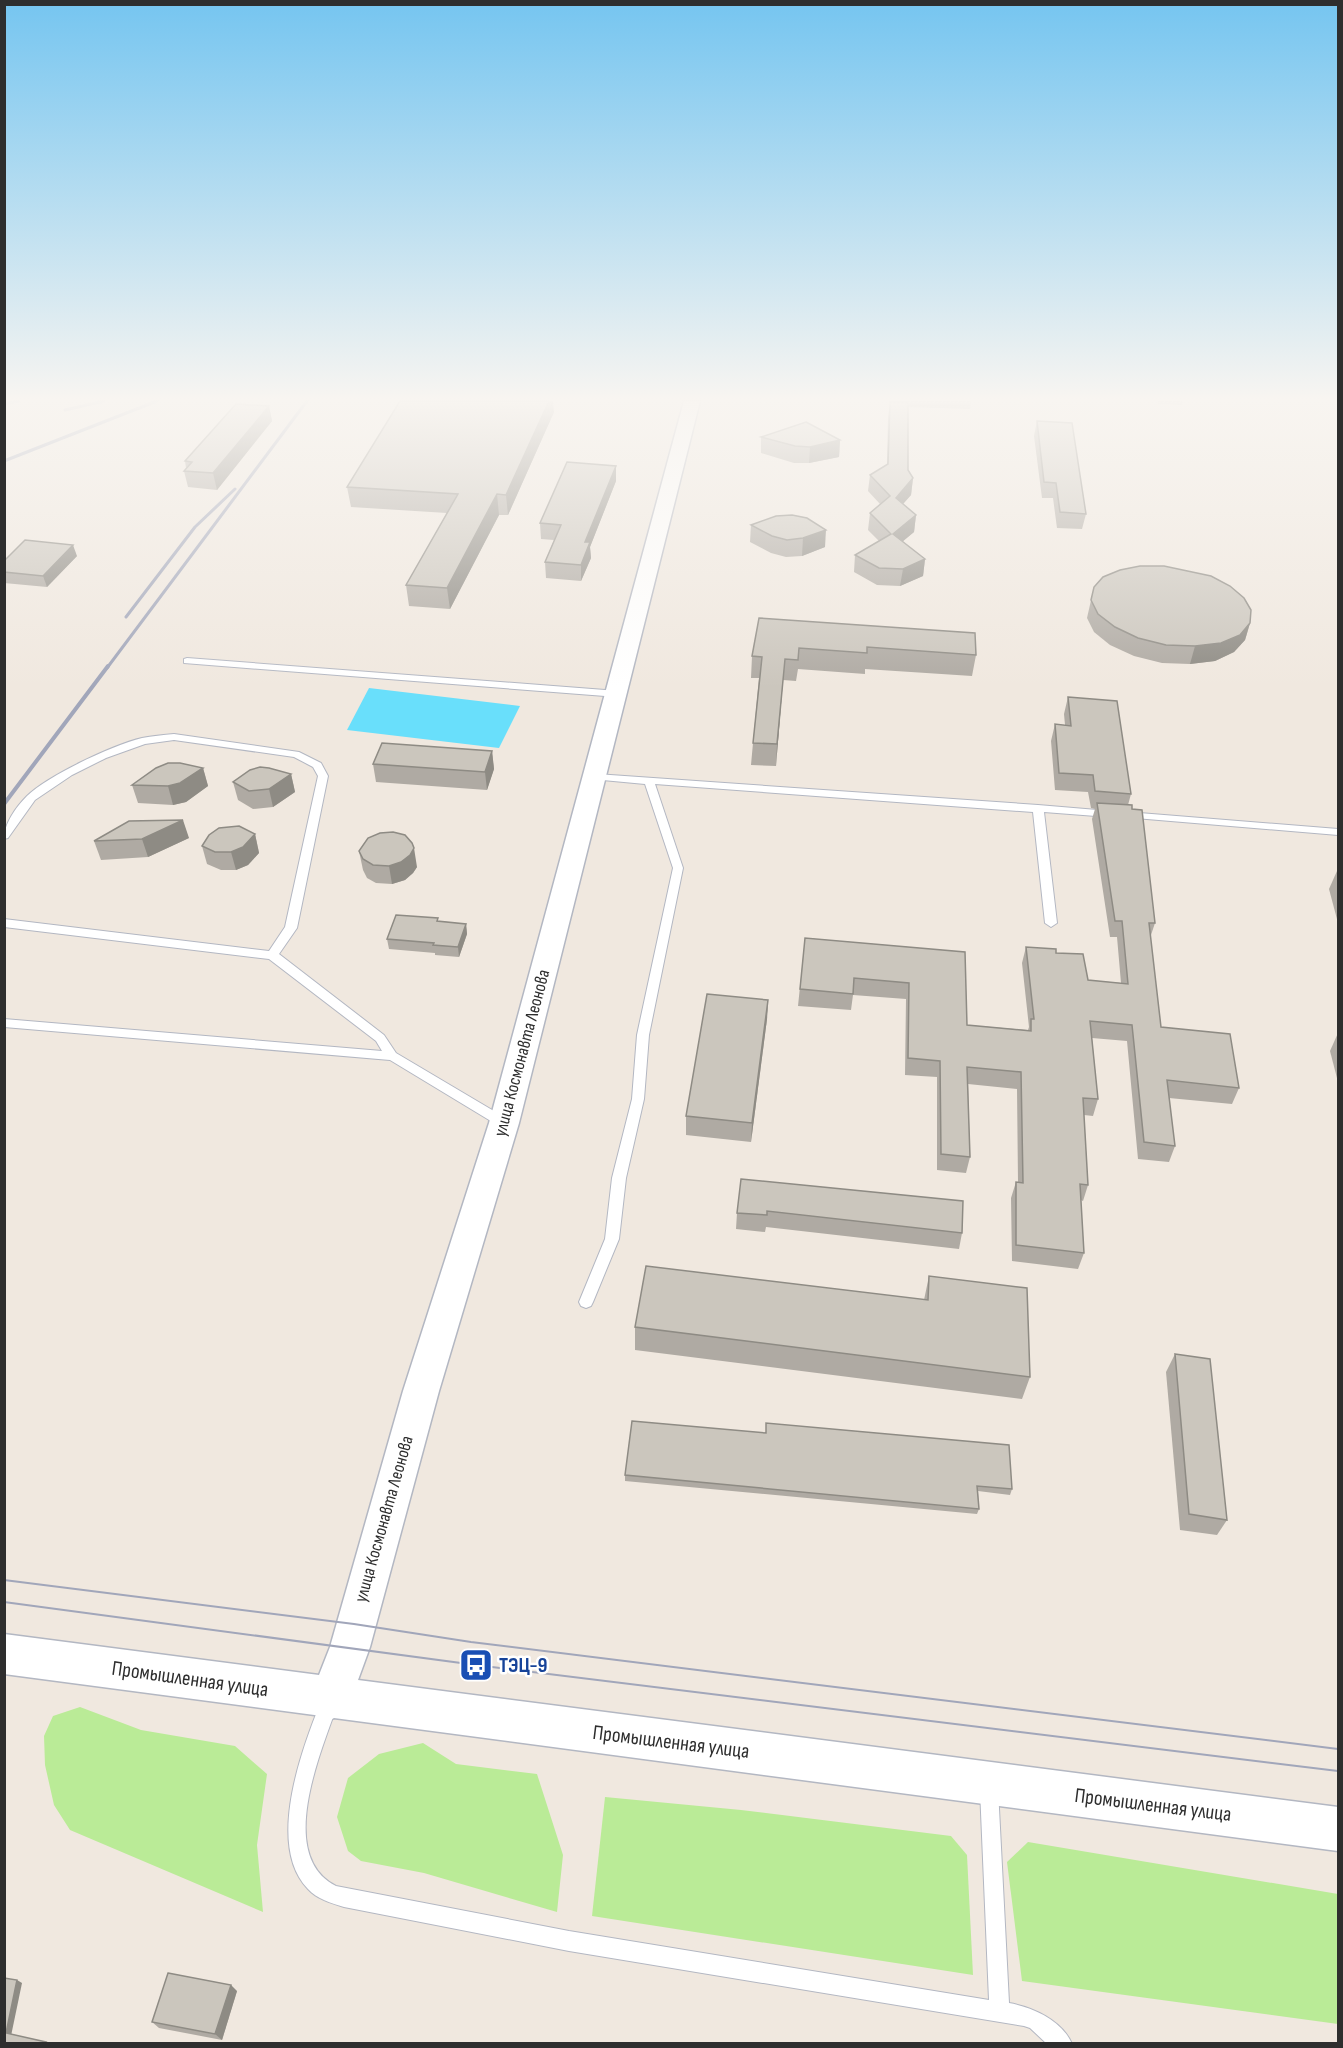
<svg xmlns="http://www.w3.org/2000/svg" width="1343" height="2048" font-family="'Sofia Sans Condensed',sans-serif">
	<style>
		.green { fill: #baeb97 }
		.water { fill: #69dffb }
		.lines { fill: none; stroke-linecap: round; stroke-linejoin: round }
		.service-casing { stroke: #b3b7c2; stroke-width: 2 }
		.tertiary-casing { stroke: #b3b7c2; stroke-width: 3 }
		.service { fill: #fff; fill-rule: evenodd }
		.tertiary { fill: #fff; fill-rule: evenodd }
		.tram { stroke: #a1a6ba; stroke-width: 2 }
		.rail-far1 { stroke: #a1a6ba; stroke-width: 3 }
		.rail { stroke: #a1a6ba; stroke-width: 4 }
		.wall { fill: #afaaa3 }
		.shaded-wall { fill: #8e8b84 }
		.building { fill: #cbc6bd; stroke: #8e8b84; stroke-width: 1.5 }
		.labels { text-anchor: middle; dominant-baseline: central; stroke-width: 5; stroke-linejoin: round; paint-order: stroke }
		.street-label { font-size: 18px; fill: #2e2e2e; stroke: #fff }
		.near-transit-label { font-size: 21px; font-weight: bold; fill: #164399; stroke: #fff; text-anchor: start }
		.near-street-label { font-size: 21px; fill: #2e2e2e; stroke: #fff }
	</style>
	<rect width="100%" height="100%" fill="#f0e8df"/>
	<!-- green -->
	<g class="green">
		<polygon points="80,1707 141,1730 235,1746 267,1774 257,1845 263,1912 70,1830 54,1805 45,1765 44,1736 53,1716"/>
		<polygon points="423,1743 456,1764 537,1774 563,1855 557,1912 424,1873 361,1861 348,1851 337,1817 348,1778 379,1754"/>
		<polygon points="605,1797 741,1810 951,1836 967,1855 973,1975 592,1916"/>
		<polygon points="1028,1842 1338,1894 1338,2024 1022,1981 1007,1862"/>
	</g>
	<!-- water -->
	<polygon class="water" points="369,688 520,706 499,748 347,730"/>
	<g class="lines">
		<defs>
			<g id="service">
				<polygon points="187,658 618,691 623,694 618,697 184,663 184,659"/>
				<path d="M174,734L299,752L321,763L328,776L297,928L279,954L384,1035L396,1053L509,1120L510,1123L509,1126H499L390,1060L4,1027V1019L382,1051L376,1041L269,959L4,927V919L269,951L285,927L318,776L313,767L294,757L174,740L145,744L106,758L72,775L35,800L8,838L4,839C4,824 16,807 27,796C49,775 113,745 142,738C152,736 163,735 174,734Z"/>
				<polygon points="596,774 1038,805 1109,811 1114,814 1109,817 1044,812 1057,923 1051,927 1045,923 1033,812 655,784 683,868 649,1035 644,1099 626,1178 619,1239 593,1302 591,1306 586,1308 581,1306 579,1302 605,1239 612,1178 632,1099 637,1035 673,868 645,784 592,779 591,777"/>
				<polygon points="1127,812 1338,829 1338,835 1123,817 1122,815"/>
				<path d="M329,1694L335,1697L338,1703C322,1750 275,1855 336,1886L569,1931L989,2000L980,1789L983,1783L989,1780L995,1783L998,1789L1009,2003C1032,2007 1062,2020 1072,2044H1047L1030,2028L1024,2026L569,1951L344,1907C331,1903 317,1899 308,1889C265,1845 303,1745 323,1697Z"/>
			</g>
			<polygon id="tertiary" points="684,401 700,401 519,1123 439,1391 370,1647 358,1680 1338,1807 1338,1851 334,1718 330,1720 322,1716 4,1674 4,1634 319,1675 330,1647 403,1391 489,1123"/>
		</defs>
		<!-- service casing -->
		<use href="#service" class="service-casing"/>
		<!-- tertiary casing -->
		<use href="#tertiary" class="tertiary-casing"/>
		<!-- service -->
		<use href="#service" class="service"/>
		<!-- tertiary -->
		<use href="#tertiary" class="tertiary"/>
		<!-- tram -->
		<g class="tram">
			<polyline points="4,1580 354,1624 471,1642 1338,1749"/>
			<polyline points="4,1602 476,1665 1338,1771"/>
		</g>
		<!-- rail-far1 -->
		<g class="rail-far1">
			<polyline points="4,404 19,401"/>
			<polyline points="65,410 104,401"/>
			<polyline points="4,461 157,401"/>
			<polyline points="126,617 195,527 235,489"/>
			<polyline points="107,668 307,401"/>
		</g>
		<!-- rail -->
		<polyline class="rail" points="4,804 108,666"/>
	</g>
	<!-- wall -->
	<g class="wall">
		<polygon points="893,401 971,401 970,409 908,407 908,470 913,478 911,495 903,504 916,515 914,532 902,542 925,559 923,576 900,586 877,585 854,572 855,555 879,541 868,530 870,513 880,504 868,491 870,475 887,465 888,418 890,402"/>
		<polygon points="1158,401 1183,401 1182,405 1158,404"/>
		<polygon points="269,406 272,421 217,490 188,487 184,471 186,468 185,461"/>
		<polygon points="554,412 508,515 499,515 450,609 409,606 406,585 447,513 351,507 347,487"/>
		<polygon points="1037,421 1086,514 1082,529 1057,528 1053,498 1042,498 1034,436"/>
		<polygon points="761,437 840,440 839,457 809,463 794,463 761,453"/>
		<polygon points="616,466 616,481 590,547 591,558 581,581 546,578 545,562 554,540 541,539 540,523"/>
		<polygon points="776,516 825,547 802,556 786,557 771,553 750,542 751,525"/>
		<polygon points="77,556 47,587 4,583 4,561"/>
		<polygon points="1094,587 1250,623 1245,640 1234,652 1215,661 1190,664 1162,663 1134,656 1110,645 1094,632 1087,618"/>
		<polygon points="759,618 976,655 972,676 865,669 865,674 798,669 796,681 783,680 776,766 751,765 753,743 759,678 751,678 752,656"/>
		<polygon points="1068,697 1131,794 1128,805 1155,923 1150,938 1161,1027 1239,1088 1232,1104 1169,1098 1175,1146 1169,1162 1138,1159 1127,1041 1092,1038 1098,1099 1093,1116 1084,1115 1088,1185 1083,1201 1081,1200 1084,1253 1078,1269 1012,1261 1011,1198 1016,1182 1018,1182 1017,1089 968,1084 970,1157 966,1173 937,1170 937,1077 905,1075 906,999 853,995 851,1010 798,1006 805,938 965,952 967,1025 1028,1030 1029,1027 1022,963 1026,947 1056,953 1088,980 1121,983 1117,937 1110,937 1092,819 1095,809 1091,808 1088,792 1055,790 1051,741 1055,724 1065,725 1064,714"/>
		<polygon points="492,751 494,769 487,790 376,782 373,764"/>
		<polygon points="203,768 208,786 186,802 173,805 138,803 132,785"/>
		<polygon points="291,774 295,792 273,807 253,809 238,800 233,782"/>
		<polygon points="129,821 189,838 148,857 101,860 94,841"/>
		<polygon points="255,834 259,853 248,865 236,870 221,870 207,864 202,846"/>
		<polygon points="359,851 417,867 413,873 405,880 392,884 376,883 367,878 363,870"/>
		<polygon points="1337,871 1338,871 1338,923 1329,889"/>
		<polygon points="439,921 466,924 467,934 459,957 435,955 435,953 389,949 387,939"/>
		<polygon points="768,1000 767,1019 751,1142 686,1135 686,1116"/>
		<polygon points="1338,1033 1338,1082 1330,1051"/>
		<polygon points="963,1201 962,1233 959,1249 766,1227 765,1232 736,1229 737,1213"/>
		<polygon points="929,1276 1030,1377 1022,1399 635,1350 635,1327 924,1300"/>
		<polygon points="1175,1354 1227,1520 1217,1535 1180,1530 1166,1372"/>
		<polygon points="632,1421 1012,1489 1010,1495 978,1491 979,1509 977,1514 625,1481 625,1475"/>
		<polygon points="237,1991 222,2040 159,2028 152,2022"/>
	</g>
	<!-- shaded-wall -->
	<g class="shaded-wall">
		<polygon points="549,401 553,401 554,412 508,515 506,495"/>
		<polygon points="269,406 272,421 217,490 213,473"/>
		<polygon points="840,440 839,457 809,463 810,447"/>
		<polygon points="616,466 616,481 590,547 591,558 581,581 581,565 585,542"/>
		<polygon points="913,478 911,495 894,514 896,498"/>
		<polygon points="497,494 499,515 450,609 447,588"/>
		<polygon points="916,515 914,532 891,551 893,534"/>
		<polygon points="826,530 825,547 802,556 803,538"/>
		<polygon points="73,545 77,556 47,587 43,576"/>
		<polygon points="925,559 923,576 900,586 903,569"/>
		<polygon points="1250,623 1245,640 1234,652 1215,661 1190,664 1195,646"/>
		<polygon points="785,659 783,680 776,766 777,744"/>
		<polygon points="492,751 494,769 487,790 485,772"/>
		<polygon points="203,768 208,786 186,802 173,805 168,786"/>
		<polygon points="291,774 295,792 273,807 269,789"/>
		<polygon points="183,820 189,838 148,857 142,839"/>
		<polygon points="255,834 259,853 248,865 236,870 231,852"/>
		<polygon points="414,848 417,867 413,873 405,880 392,884 389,866"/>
		<polygon points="466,924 467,934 459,957 458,947"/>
		<polygon points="768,1000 767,1019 751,1142 752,1123"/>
		<polygon points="17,1980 22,1983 11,2036 6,2033"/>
		<polygon points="231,1985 237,1991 222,2040 215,2034"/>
	</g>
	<!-- building -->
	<g class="building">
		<polygon points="400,401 549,401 506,495 497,494 447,588 406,585 458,494 347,487"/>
		<polygon points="890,402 908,402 908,470 913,478 896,498 916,515 893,534 925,559 903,569 879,568 855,555 891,534 870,513 890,496 870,475 888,464"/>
		<polygon points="236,404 269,406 213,473 184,471 192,462 185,461"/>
		<polygon points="1037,421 1072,423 1086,514 1060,512 1056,483 1044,482"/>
		<polygon points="806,422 840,440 810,447 795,446 761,437"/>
		<polygon points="567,462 616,466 585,542 590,542 581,565 545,562 561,525 540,523"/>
		<polygon points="792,515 807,518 826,530 803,538 787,540 772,536 751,525 776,516"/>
		<polygon points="25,540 73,545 43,576 4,572 4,561"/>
		<polygon points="1140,566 1164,566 1211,576 1230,586 1244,598 1251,610 1250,623 1240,635 1221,643 1195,646 1166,645 1138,638 1115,627 1098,614 1091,600 1094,587 1103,577 1120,570"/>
		<polygon points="759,618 975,633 976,655 867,647 867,653 799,648 798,660 785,659 777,744 753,743 762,657 752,656"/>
		<polygon points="1068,697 1117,701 1131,794 1095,791 1093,775 1059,773 1055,724 1071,726"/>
		<polygon points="382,743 492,751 485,772 373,764"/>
		<polygon points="168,763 180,763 203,768 180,783 168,786 132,785 156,768"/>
		<polygon points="260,767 269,768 291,774 269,789 249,791 233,782 250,770"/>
		<polygon points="1097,803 1132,805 1132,809 1142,810 1155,923 1149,923 1161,1027 1230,1034 1239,1088 1167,1080 1175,1146 1144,1142 1132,1025 1090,1021 1098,1099 1083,1098 1088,1185 1080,1184 1084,1253 1016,1245 1016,1182 1023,1183 1021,1072 967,1067 970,1157 941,1154 940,1061 908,1058 909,983 854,978 853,994 800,989 805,938 965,952 967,1025 1031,1031 1031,1019 1034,1019 1026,947 1056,949 1056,953 1083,954 1088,980 1128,984 1122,921 1115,921"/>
		<polygon points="183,820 142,839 94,841 129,821"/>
		<polygon points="239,826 255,834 243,847 231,852 215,852 202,846 209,835 219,828"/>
		<polygon points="393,832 405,835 412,843 414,848 410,855 401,862 389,866 373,865 363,859 359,851 368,838 380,833"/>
		<polygon points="396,915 438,918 437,921 466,924 458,947 433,945 434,943 387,939"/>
		<polygon points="707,994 768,1000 752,1123 686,1116"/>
		<polygon points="741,1179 963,1201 962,1233 767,1211 767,1215 737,1213"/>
		<polygon points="646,1266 928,1300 929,1276 1027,1288 1030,1377 635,1327"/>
		<polygon points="1175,1354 1210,1359 1227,1520 1189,1514"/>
		<polygon points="632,1421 766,1433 766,1423 1009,1445 1012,1489 977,1486 979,1509 625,1475"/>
		<polygon points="168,1973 231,1985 215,2034 152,2022"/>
		<polygon points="4,1978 17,1980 6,2033 46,2042 45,2043 4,2043"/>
	</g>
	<!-- sky -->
	<linearGradient id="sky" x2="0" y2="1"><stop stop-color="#75c5f0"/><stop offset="0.58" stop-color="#f8f5f1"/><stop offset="1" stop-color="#f8f5f1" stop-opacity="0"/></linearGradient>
	<rect width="1343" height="688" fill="url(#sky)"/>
	<!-- icons -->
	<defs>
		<symbol id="bus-square" viewBox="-11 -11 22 22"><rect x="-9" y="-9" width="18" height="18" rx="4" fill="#1a4fb4" stroke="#fff"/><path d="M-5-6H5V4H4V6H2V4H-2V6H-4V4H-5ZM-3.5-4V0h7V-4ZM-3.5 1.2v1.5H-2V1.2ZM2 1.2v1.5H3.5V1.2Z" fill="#fff"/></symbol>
	</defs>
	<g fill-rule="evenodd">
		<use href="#bus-square" x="457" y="1646" width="38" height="38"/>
	</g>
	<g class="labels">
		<!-- street labels -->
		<g class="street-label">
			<text transform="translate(522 1053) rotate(-75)">улица Космонавта Леонова</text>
			<text transform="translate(384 1519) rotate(-74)">улица Космонавта Леонова</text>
		</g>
		<!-- near-transit labels -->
		<g class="near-transit-label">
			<text x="499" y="1665">ТЭЦ-9</text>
		</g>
		<!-- near-street labels -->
		<g class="near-street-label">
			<text transform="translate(190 1679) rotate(8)">Промышленная улица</text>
			<text transform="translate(671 1742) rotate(7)">Промышленная улица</text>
			<text transform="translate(1153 1805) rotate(7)">Промышленная улица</text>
		</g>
	</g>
	<!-- border -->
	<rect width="1343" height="2048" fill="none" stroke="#2e2e2e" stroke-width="12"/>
</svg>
